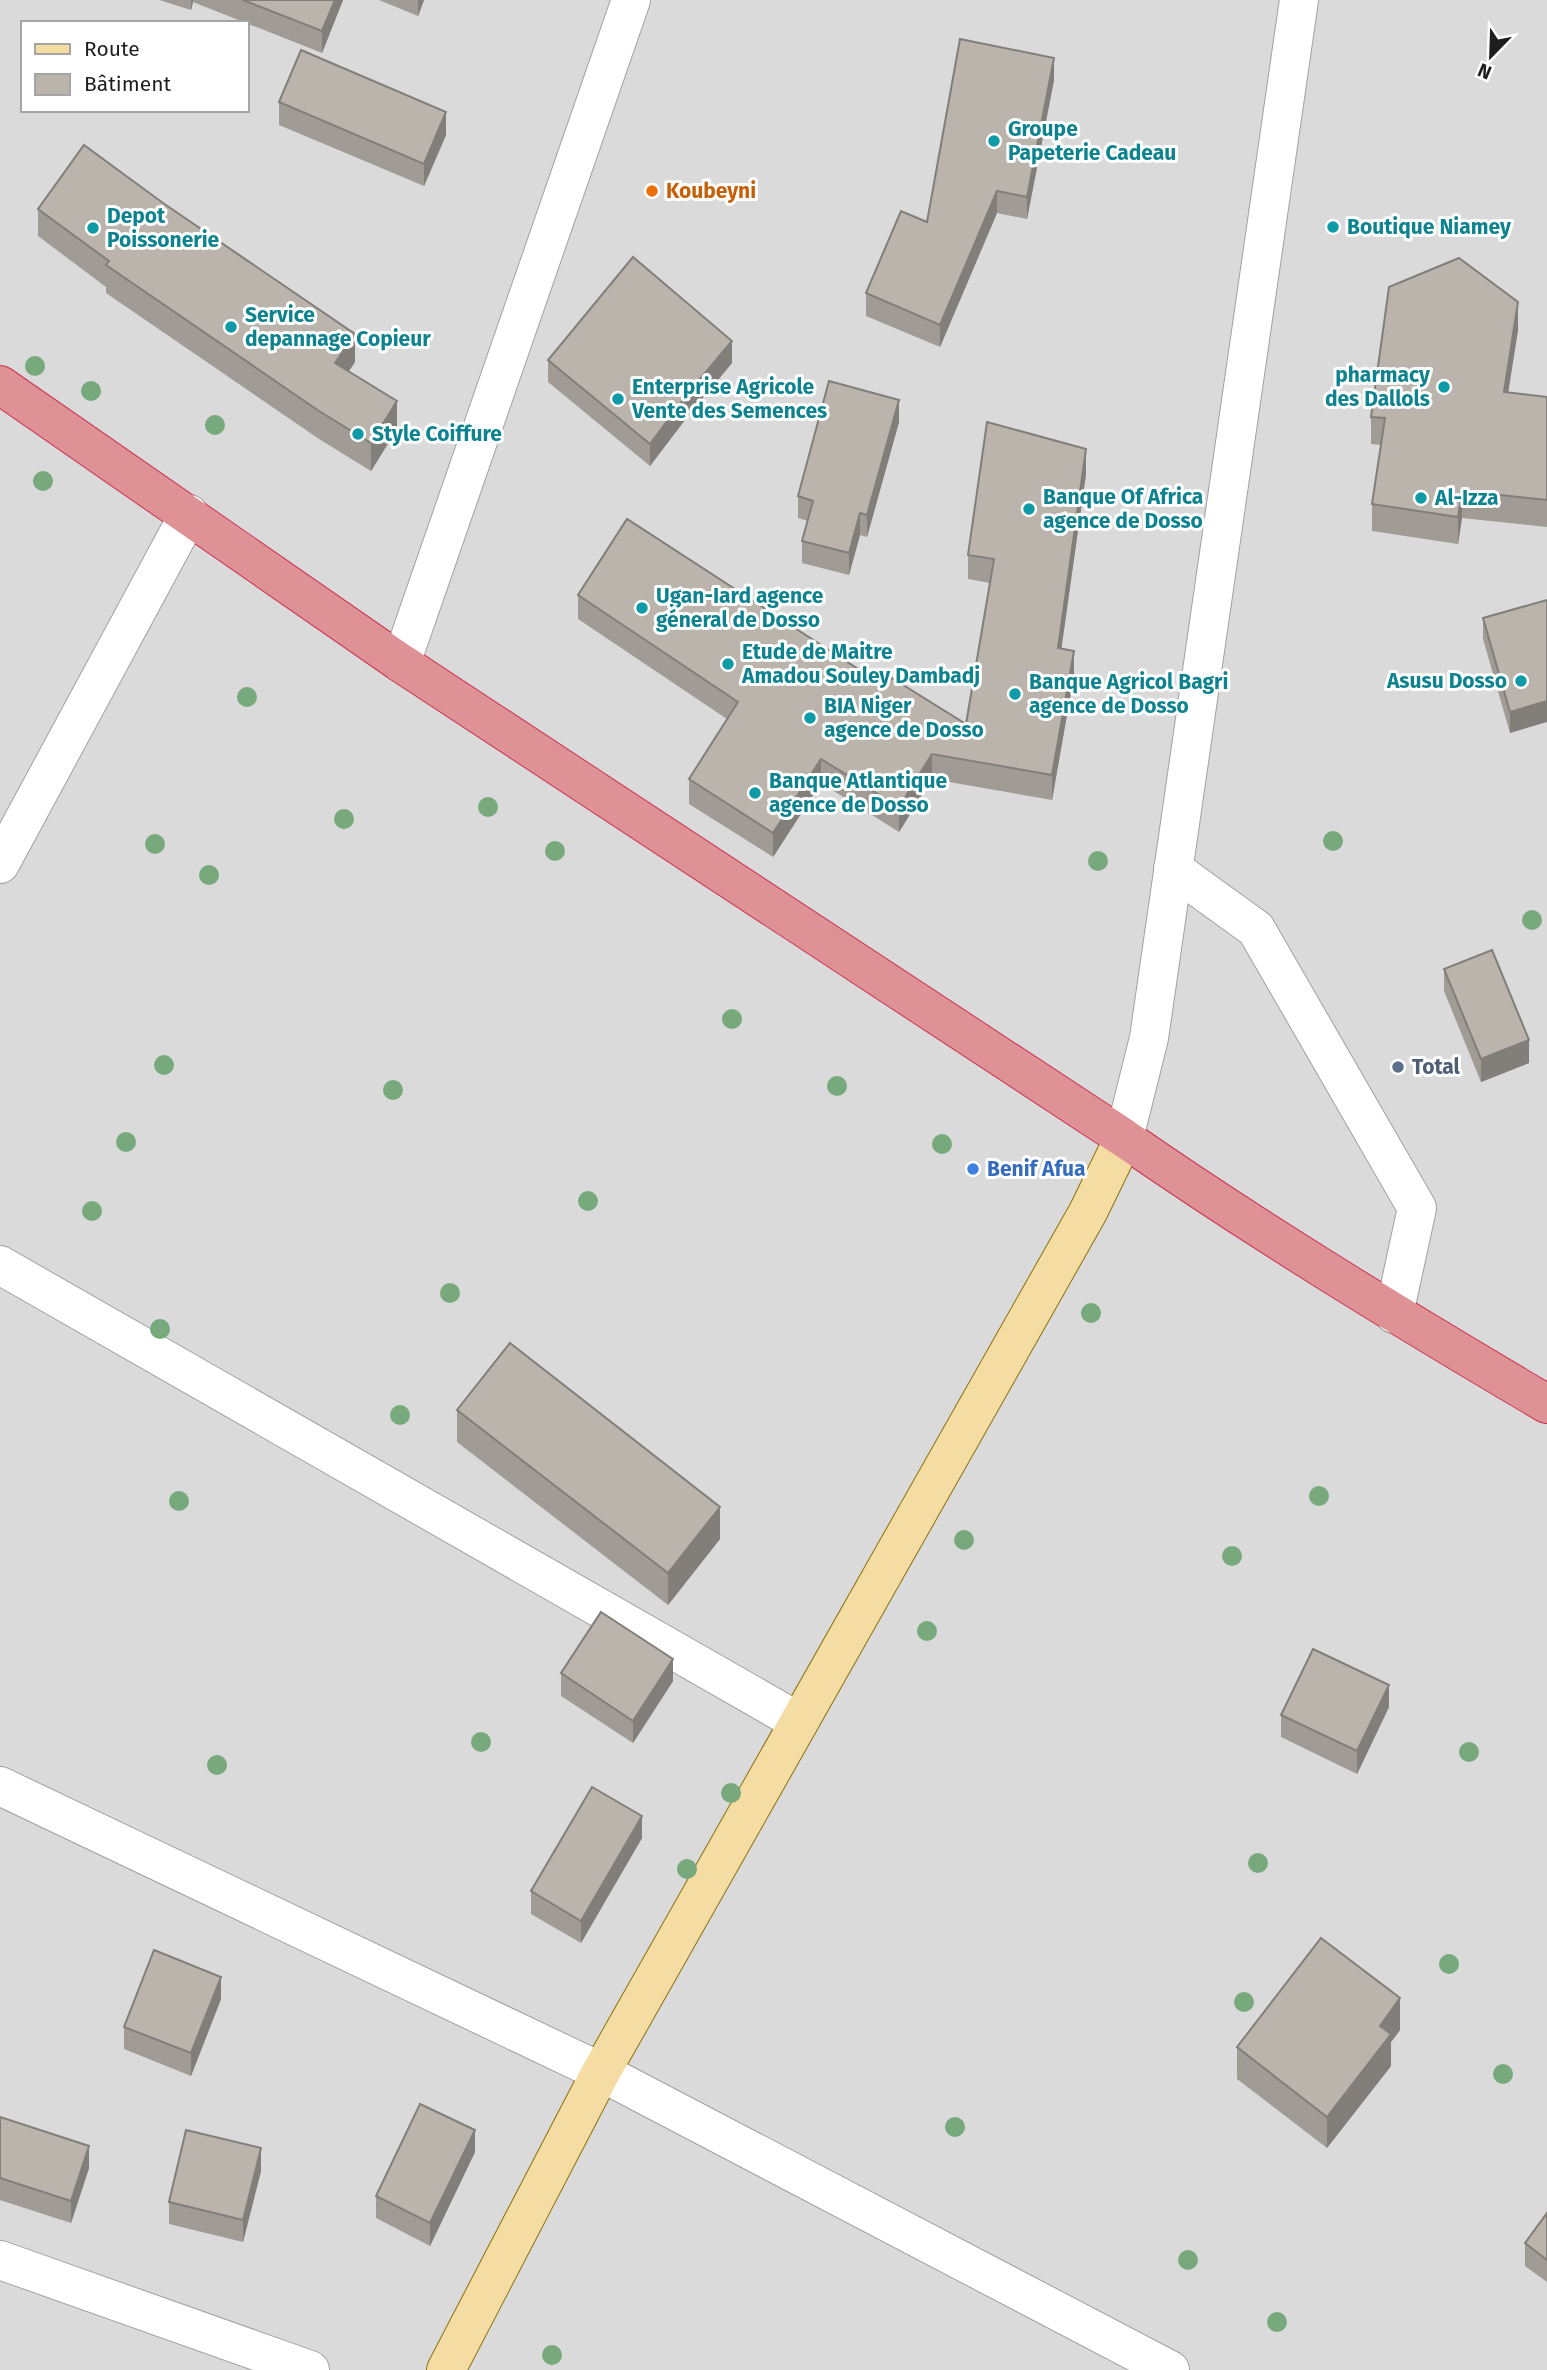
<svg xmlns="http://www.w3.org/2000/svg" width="1547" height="2370" font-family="'Fira Sans',sans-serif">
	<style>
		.residential { fill: #dbdada; fill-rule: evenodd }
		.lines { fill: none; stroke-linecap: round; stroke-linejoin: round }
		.minor-casing { stroke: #a1a1a1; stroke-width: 40 }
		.major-casing { stroke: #8a720c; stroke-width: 40 }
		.highway-casing { stroke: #ca3352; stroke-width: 40 }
		.minor { stroke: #fff; stroke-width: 38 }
		.major { stroke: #f4dca3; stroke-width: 38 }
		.highway { stroke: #df9296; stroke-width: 38 }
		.tree { fill: #77a97d }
		.wall { fill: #a09b95 }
		.shaded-wall { fill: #827e79 }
		.building { fill: #bab4ad; stroke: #827e79; stroke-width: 2 }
		.culture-dot { fill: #0f9aa8; stroke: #fff; stroke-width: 2.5 }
		.food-dot { fill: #e8710a; stroke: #fff; stroke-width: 2.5 }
		.service-dot { fill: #5c6f8a; stroke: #fff; stroke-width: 2.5 }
		.shop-dot { fill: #3f7fe0; stroke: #fff; stroke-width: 2.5 }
		.labels { text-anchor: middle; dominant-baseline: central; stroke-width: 6; stroke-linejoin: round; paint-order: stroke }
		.culture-label { font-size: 21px; font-weight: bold; fill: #0d838f; stroke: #fff; text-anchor: start }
		.food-label { font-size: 21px; font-weight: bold; fill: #c56008; stroke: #fff; text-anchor: start }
		.service-label { font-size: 21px; font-weight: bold; fill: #4e5e75; stroke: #fff; text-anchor: start }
		.shop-label { font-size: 21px; font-weight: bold; fill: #366cbe; stroke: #fff; text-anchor: start }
	</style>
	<rect width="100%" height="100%" fill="#eeece4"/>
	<!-- residential -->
	<path class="residential" d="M0,0H1547V2370H0ZM23,23H247V110H23Z"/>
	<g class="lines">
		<defs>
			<g id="minor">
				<polyline points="401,663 631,0"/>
				<polyline points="0,864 189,514"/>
				<polyline points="1173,869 1256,929 1417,1208 1394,1314"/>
				<polyline points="1124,1138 1149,1038 1299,0"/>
				<polyline points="0,1265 799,1722"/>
				<polyline points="0,1786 601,2072 1170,2370"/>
				<polyline points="0,2260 310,2370"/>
			</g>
			<polyline id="major" points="446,2370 601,2072 1088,1212 1124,1138"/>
			<path id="highway" d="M0,385L401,663L1124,1138C1261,1233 1403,1319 1547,1404"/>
		</defs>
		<!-- minor casing -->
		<use href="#minor" class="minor-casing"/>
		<!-- major casing -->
		<use href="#major" class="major-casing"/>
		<!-- highway casing -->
		<use href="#highway" class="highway-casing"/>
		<!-- minor -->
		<use href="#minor" class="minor"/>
		<!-- major -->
		<use href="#major" class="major"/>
		<!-- highway -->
		<use href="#highway" class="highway"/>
	</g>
	<!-- trees -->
	<g class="tree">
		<circle cx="35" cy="366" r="10"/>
		<circle cx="91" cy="391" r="10"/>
		<circle cx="215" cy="425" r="10"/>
		<circle cx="43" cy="481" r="10"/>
		<circle cx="247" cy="697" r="10"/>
		<circle cx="488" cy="807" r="10"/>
		<circle cx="344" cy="819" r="10"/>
		<circle cx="1333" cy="841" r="10"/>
		<circle cx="155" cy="844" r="10"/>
		<circle cx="555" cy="851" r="10"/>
		<circle cx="1098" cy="861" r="10"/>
		<circle cx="209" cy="875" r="10"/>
		<circle cx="1532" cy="920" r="10"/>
		<circle cx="732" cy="1019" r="10"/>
		<circle cx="164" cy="1065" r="10"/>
		<circle cx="837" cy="1086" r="10"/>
		<circle cx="393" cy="1090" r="10"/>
		<circle cx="126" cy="1142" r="10"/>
		<circle cx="942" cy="1144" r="10"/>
		<circle cx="588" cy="1201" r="10"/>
		<circle cx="92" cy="1211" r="10"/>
		<circle cx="450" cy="1293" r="10"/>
		<circle cx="1091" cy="1313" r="10"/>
		<circle cx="160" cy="1329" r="10"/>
		<circle cx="400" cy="1415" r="10"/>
		<circle cx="1319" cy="1496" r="10"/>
		<circle cx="179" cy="1501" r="10"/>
		<circle cx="964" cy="1540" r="10"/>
		<circle cx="1232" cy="1556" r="10"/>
		<circle cx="927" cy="1631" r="10"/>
		<circle cx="481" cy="1742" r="10"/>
		<circle cx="1469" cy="1752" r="10"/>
		<circle cx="217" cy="1765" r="10"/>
		<circle cx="731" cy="1793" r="10"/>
		<circle cx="1258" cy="1863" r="10"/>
		<circle cx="687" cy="1869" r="10"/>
		<circle cx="1449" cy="1964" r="10"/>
		<circle cx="1244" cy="2002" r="10"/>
		<circle cx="1503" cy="2074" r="10"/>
		<circle cx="955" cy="2127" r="10"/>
		<circle cx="1188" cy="2260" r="10"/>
		<circle cx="1277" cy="2322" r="10"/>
		<circle cx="552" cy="2355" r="10"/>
	</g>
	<!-- wall -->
	<g class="wall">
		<polygon points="159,0 343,0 322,53 193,2 191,10"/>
		<polygon points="379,0 424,0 418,16"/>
		<polygon points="1054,80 1027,219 997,213 940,347 866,316 866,293 927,222"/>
		<polygon points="279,102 446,135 424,186 279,125"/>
		<polygon points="38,209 355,362 349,371 397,429 371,471 319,439 106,293 106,287 38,236"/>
		<polygon points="1518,330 1508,392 1547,397 1547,527 1462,518 1458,544 1372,531 1372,504 1381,445 1371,444 1371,417"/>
		<polygon points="548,360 732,363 688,416 650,466 548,382"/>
		<polygon points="899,422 867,537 860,535 849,575 802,563 802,541 808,521 798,518 798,496"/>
		<polygon points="1086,474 1061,649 1074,675 1052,800 932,779 899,832 821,783 773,857 689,804 689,779 727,719 578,619 578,595 886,687 966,724 990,583 968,579 968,555"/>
		<polygon points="1547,600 1510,733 1483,639 1483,618"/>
		<polygon points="1444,969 1529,1063 1481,1082 1444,991"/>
		<polygon points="457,1410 720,1539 668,1605 457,1442"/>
		<polygon points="561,1673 673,1681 633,1743 561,1696"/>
		<polygon points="1389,1707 1357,1774 1281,1737 1281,1715"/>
		<polygon points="642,1838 581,1943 531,1914 531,1891"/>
		<polygon points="221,1999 191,2076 124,2049 124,2027"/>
		<polygon points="1400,2030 1391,2042 1391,2066 1327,2148 1237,2079 1237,2047"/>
		<polygon points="0,2117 89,2168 71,2223 0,2200"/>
		<polygon points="475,2152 430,2246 376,2218 376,2196"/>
		<polygon points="261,2171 243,2242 169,2224 169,2202"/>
		<polygon points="1547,2213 1547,2282 1525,2266 1525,2243"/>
	</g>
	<!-- shaded-wall -->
	<g class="shaded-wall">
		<polygon points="191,0 193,0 193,2 191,10"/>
		<polygon points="335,0 343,0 322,53 322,31"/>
		<polygon points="418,0 424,0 418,16"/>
		<polygon points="1054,58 1054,80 1027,219 1027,197"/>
		<polygon points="446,112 446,135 424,186 424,164"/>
		<polygon points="997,191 997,213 940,347 940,325"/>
		<polygon points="1518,302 1518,330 1504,419 1504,392"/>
		<polygon points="355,334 355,362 335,391 335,363"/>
		<polygon points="732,341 732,363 688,416 650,466 650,444 688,393"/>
		<polygon points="899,400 899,422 867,537 867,515"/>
		<polygon points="397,401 397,429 371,471 371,443"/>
		<polygon points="1086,449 1086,474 1058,673 1058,648"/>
		<polygon points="1462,491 1462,518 1458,544 1458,517"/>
		<polygon points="860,513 860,535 849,575 849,553"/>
		<polygon points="1074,651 1074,675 1052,800 1052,775"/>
		<polygon points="1547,701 1547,722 1510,733 1510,712"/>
		<polygon points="932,754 932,779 899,832 899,807"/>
		<polygon points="821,759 821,783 773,857 773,833"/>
		<polygon points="1529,1040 1529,1063 1481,1082 1481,1059"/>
		<polygon points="720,1507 720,1539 668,1605 668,1573"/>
		<polygon points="673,1659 673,1681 633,1743 633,1721"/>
		<polygon points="1389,1685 1389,1707 1357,1774 1357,1751"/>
		<polygon points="642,1816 642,1838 581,1943 581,1921"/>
		<polygon points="221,1977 221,1999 191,2076 191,2053"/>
		<polygon points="1400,1998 1400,2030 1391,2042 1391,2066 1327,2148 1327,2117 1380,2026"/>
		<polygon points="475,2130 475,2152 430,2246 430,2223"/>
		<polygon points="89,2146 89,2168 71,2223 71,2201"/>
		<polygon points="261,2148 261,2171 243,2242 243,2220"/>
	</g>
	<!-- building -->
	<g class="building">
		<polygon points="243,0 335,0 322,31"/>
		<polygon points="960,39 1054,58 1027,197 997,191 940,325 866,293 901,211 927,222"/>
		<polygon points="301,50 446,112 424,164 279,102"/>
		<polygon points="84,145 163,203 355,334 335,363 397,401 371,443 319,411 106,265 109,261 38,209"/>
		<polygon points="633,257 732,341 688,393 650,444 548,360"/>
		<polygon points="1459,258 1518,302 1504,392 1547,397 1547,500 1462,491 1458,517 1372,504 1385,418 1371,417 1389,287"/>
		<polygon points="829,381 899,400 867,515 860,513 849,553 802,541 813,501 798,496"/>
		<polygon points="987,422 1086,449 1058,648 1074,651 1052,775 932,754 899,807 821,759 773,833 689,779 738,702 578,595 627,519 886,687 892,678 966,724 994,559 968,555"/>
		<polygon points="1547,600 1547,701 1510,712 1483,618"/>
		<polygon points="1492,950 1529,1040 1481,1059 1444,969"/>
		<polygon points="510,1343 720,1507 668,1573 457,1410"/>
		<polygon points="601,1612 673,1659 633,1721 561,1673"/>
		<polygon points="1313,1649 1389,1685 1357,1751 1281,1715"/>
		<polygon points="592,1787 642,1816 581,1921 531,1891"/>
		<polygon points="1321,1938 1400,1998 1380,2026 1391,2034 1327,2117 1237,2047"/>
		<polygon points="154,1950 221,1977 191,2053 124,2027"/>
		<polygon points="420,2104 475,2130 430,2223 376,2196"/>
		<polygon points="0,2117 89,2146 71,2201 0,2178"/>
		<polygon points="186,2130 261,2148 243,2220 169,2202"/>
		<polygon points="1547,2213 1547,2260 1525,2243"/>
	</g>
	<!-- markers -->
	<g class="culture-dot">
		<circle cx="994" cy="141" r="7"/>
		<circle cx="1333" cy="227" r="7"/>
		<circle cx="93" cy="228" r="7"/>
		<circle cx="231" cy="327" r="7"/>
		<circle cx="1444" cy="387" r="7"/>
		<circle cx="618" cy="399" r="7"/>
		<circle cx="358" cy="434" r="7"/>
		<circle cx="1421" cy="498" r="7"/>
		<circle cx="1029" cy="509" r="7"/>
		<circle cx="642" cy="608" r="7"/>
		<circle cx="728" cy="664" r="7"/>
		<circle cx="1521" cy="681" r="7"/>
		<circle cx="1015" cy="694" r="7"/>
		<circle cx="810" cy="718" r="7"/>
		<circle cx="755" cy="793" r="7"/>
	</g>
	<circle class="food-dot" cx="652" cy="191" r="7"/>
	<circle class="service-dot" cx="1398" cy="1067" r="7"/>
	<circle class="shop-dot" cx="973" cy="1169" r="7"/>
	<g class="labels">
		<!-- culture labels -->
		<g class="culture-label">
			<text x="1008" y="129">Groupe<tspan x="1008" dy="24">Papeterie Cadeau</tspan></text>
			<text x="107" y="216">Depot<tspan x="107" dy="24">Poissonerie</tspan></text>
			<text x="1347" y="227">Boutique Niamey</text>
			<text x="245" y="315">Service<tspan x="245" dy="24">depannage Copieur</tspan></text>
			<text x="1430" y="375" text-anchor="end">pharmacy<tspan x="1430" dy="24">des Dallols</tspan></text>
			<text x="632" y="387">Enterprise Agricole<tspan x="632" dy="24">Vente des Semences</tspan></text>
			<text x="372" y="434">Style Coiffure</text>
			<text x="1043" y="497">Banque Of Africa<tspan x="1043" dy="24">agence de Dosso</tspan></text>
			<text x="1435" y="498">Al-Izza</text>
			<text x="656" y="596">Ugan-Iard agence<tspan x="656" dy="24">géneral de Dosso</tspan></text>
			<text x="742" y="652">Etude de Maitre<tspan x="742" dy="24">Amadou Souley Dambadj</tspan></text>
			<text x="1507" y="681" text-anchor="end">Asusu Dosso</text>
			<text x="1029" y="682">Banque Agricol Bagri<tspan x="1029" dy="24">agence de Dosso</tspan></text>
			<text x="824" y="706">BIA Niger<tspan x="824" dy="24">agence de Dosso</tspan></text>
			<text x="769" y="781">Banque Atlantique<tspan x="769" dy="24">agence de Dosso</tspan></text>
		</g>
		<!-- food labels -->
		<g class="food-label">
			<text x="666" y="191">Koubeyni</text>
		</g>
		<!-- service labels -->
		<g class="service-label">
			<text x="1412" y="1067">Total</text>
		</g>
		<!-- shop labels -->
		<g class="shop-label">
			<text x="987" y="1169">Benif Afua</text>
		</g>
	</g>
	<!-- legend -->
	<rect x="21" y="21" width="228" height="91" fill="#ffffff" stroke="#a5a5a5" stroke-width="2"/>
	<rect x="35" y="44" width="35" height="10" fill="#f4dca3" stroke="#a5a5a5" stroke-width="2"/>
	<text x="84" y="56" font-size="21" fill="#1d1d1d">Route</text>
	<rect x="35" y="74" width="35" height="21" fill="#bab4ad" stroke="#a5a5a5" stroke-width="2"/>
	<text x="84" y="91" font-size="21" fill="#1d1d1d">Bâtiment</text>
	<!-- north arrow -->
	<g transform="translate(1491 56) rotate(203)" stroke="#ffffff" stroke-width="5" paint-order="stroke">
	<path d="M0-5L12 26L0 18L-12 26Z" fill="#1d1d1d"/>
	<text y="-10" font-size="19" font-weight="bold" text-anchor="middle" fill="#1d1d1d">N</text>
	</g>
</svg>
